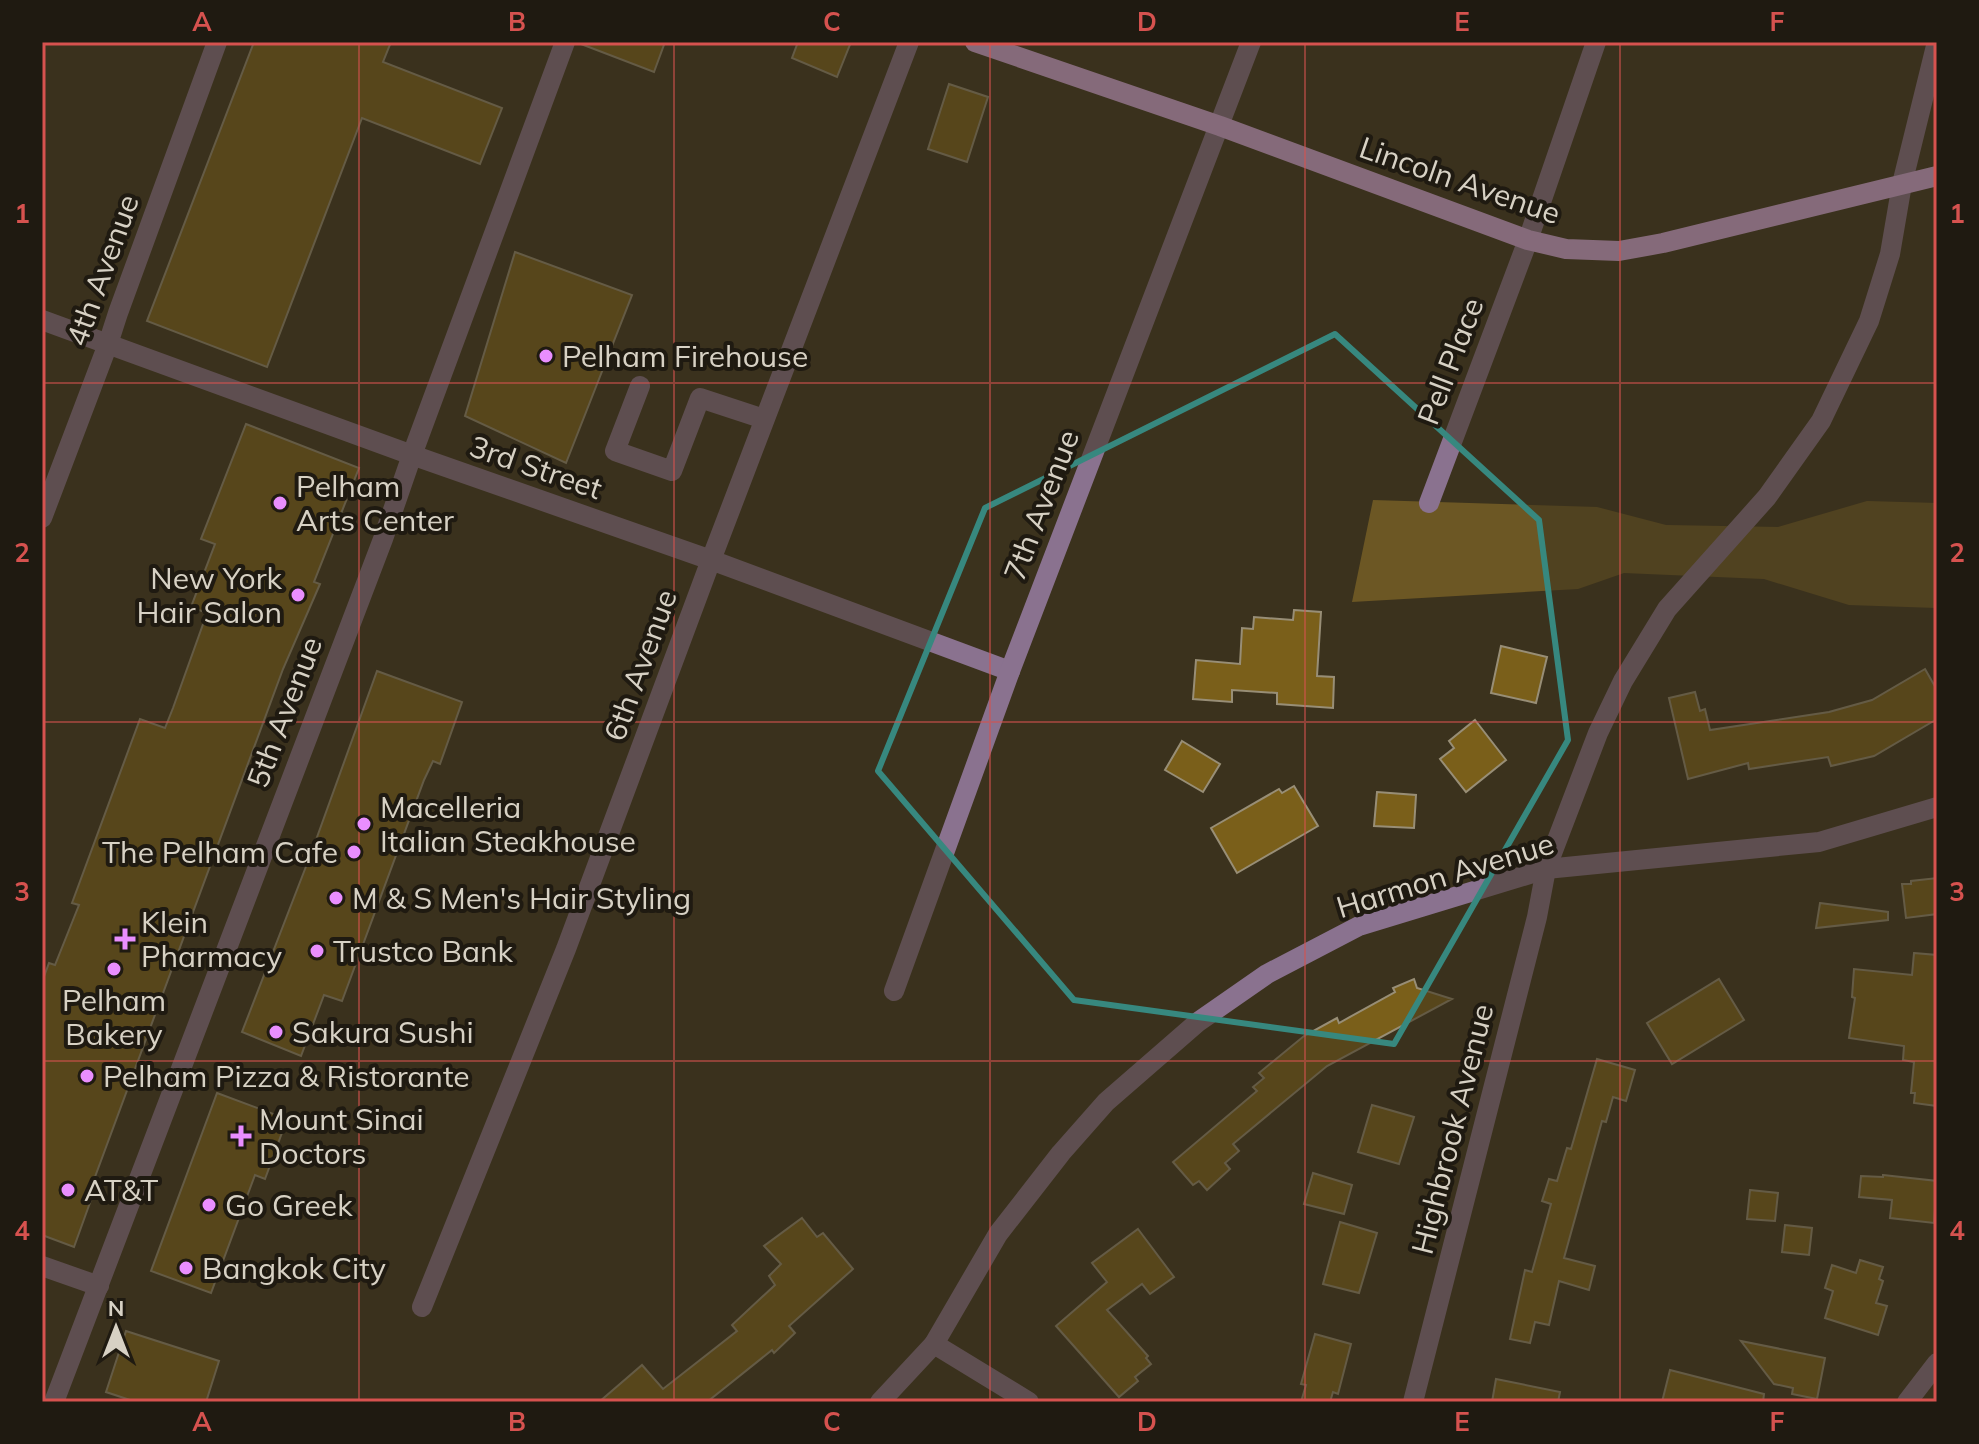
<svg xmlns="http://www.w3.org/2000/svg" width="1979" height="1444" font-family="Mulish,sans-serif">
	<style>
		.green { fill: #6c5724 }
		.building { fill: #7a5f1a; stroke: #988e76; stroke-width: 2 }
		.lines { fill: none; stroke-linecap: round; stroke-linejoin: round }
		.minor { stroke: #8a728f; stroke-width: 20 }
		.major { stroke: #e0b0ec; stroke-width: 20 }
		.marked { fill: none; stroke: #37887f; stroke-width: 6; stroke-linejoin: round }
		.grid { fill: none; stroke: #d6524f; stroke-width: 2; stroke-opacity: 0.55 }
		.poi-dot { fill: #e98efe; stroke: #1f1a11; stroke-width: 3 }
		.labels { text-anchor: middle; dominant-baseline: central; stroke-width: 8; stroke-linejoin: round; paint-order: stroke }
		.street-label { font-size: 30px; fill: #d7d1c4; stroke: #1f1a11 }
		.poi-label { font-size: 30px; fill: #d7d1c4; stroke: #1f1a11; text-anchor: start }
		.neatline { fill: none; stroke: #d6524f; stroke-width: 3 }
		.grid-label { font-size: 26px; text-anchor: middle; font-weight: bold; fill: #d6524f }
	</style>
	<rect width="100%" height="100%" fill="#3b321d"/>
	<!-- green -->
	<polygon class="green" points="1373,500 1597,507 1666,525 1778,527 1867,501 1937,503 1937,608 1849,605 1764,579 1624,573 1578,589 1352,602"/>
	<!-- building -->
	<g class="building">
		<polygon points="254,42 391,42 383,62 502,108 480,164 362,118 267,367 147,321"/>
		<polygon points="581,42 665,42 654,72 581,44"/>
		<polygon points="798,42 851,42 837,77 792,58"/>
		<polygon points="949,84 988,97 967,162 928,149"/>
		<polygon points="515,252 632,295 566,463 465,416"/>
		<polygon points="246,424 359,468 314,582 320,584 283,669 92,1185 96,1186 74,1247 42,1235 42,982 49,963 55,965 79,905 72,903 140,719 165,728 173,708 207,613 191,607 215,544 201,539"/>
		<polygon points="1294,610 1321,612 1317,676 1334,677 1333,708 1277,704 1277,693 1232,690 1232,702 1193,699 1196,660 1240,664 1242,628 1253,629 1254,617 1293,620"/>
		<polygon points="1501,646 1547,657 1536,703 1491,693"/>
		<polygon points="1925,669 1937,690 1937,719 1874,756 1831,766 1828,757 1749,769 1748,763 1688,779 1669,698 1695,692 1700,711 1705,709 1710,730 1829,712 1872,700"/>
		<polygon points="377,671 462,702 440,764 433,761 424,780 342,1001 324,995 301,1056 242,1032 312,851"/>
		<polygon points="1475,720 1506,760 1466,792 1440,759 1454,748 1449,741"/>
		<polygon points="1182,741 1220,764 1203,792 1165,770"/>
		<polygon points="1294,786 1318,826 1237,873 1211,828 1279,789 1282,793"/>
		<polygon points="1377,792 1416,795 1414,828 1374,826"/>
		<polygon points="1937,878 1937,914 1906,918 1902,884 1911,884 1911,881"/>
		<polygon points="1820,903 1888,912 1888,920 1816,928"/>
		<polygon points="1914,953 1937,955 1937,1106 1914,1103 1915,1093 1911,1093 1914,1062 1903,1060 1904,1046 1849,1038 1855,998 1852,997 1854,969 1912,975"/>
		<polygon points="1414,979 1417,988 1452,999 1327,1066 1233,1144 1239,1151 1225,1163 1230,1169 1207,1190 1199,1181 1193,1185 1173,1162 1257,1091 1253,1087 1264,1078 1259,1073 1304,1036 1337,1018 1339,1023 1395,992 1393,988"/>
		<polygon points="1719,979 1744,1020 1672,1064 1647,1023"/>
		<polygon points="1597,1059 1635,1070 1626,1101 1613,1097 1606,1122 1602,1121 1564,1258 1595,1266 1589,1290 1559,1281 1549,1325 1535,1322 1530,1343 1510,1339 1525,1270 1532,1272 1551,1204 1542,1201 1549,1179 1557,1181 1567,1148 1571,1149"/>
		<polygon points="217,1093 287,1119 265,1179 255,1175 211,1293 151,1271"/>
		<polygon points="1372,1105 1414,1117 1399,1164 1358,1152"/>
		<polygon points="1313,1173 1352,1185 1344,1214 1304,1204"/>
		<polygon points="1883,1175 1937,1181 1934,1223 1890,1218 1892,1200 1859,1197 1861,1176 1883,1177"/>
		<polygon points="1750,1190 1778,1193 1775,1221 1747,1219"/>
		<polygon points="802,1218 817,1237 823,1233 853,1269 789,1326 795,1333 774,1353 772,1350 707,1402 599,1402 642,1365 663,1389 737,1331 732,1325 775,1285 769,1276 781,1264 764,1246"/>
		<polygon points="1340,1222 1377,1233 1359,1293 1323,1284"/>
		<polygon points="1785,1225 1812,1228 1809,1255 1782,1252"/>
		<polygon points="1138,1229 1174,1277 1150,1294 1142,1284 1107,1310 1148,1356 1146,1358 1151,1364 1135,1377 1138,1381 1119,1397 1056,1326 1107,1282 1092,1263"/>
		<polygon points="1860,1260 1883,1267 1879,1279 1883,1281 1876,1303 1887,1306 1878,1335 1825,1318 1833,1291 1825,1288 1832,1265 1856,1273"/>
		<polygon points="126,1331 219,1361 206,1402 136,1402 106,1392"/>
		<polygon points="1315,1334 1351,1344 1338,1394 1333,1392 1330,1402 1301,1402 1306,1385 1301,1384"/>
		<polygon points="1741,1341 1825,1358 1817,1399 1792,1394 1793,1388 1774,1384"/>
		<polygon points="1670,1370 1764,1394 1763,1402 1662,1402"/>
		<polygon points="1496,1379 1560,1392 1558,1402 1492,1402"/>
	</g>
	<g class="lines">
		<!-- minor -->
		<g class="minor">
			<polyline points="42,320 412,455 711,560 1010,671"/>
			<polyline points="640,386 615,451 672,471 700,398 764,419"/>
			<polyline points="1429,503 1528,240 1596,42"/>
			<polyline points="42,518 108,344 118,313 217,42"/>
			<polyline points="894,991 1010,671 1251,42"/>
			<polyline points="42,1266 99,1286"/>
			<polyline points="422,1307 566,949 711,560 909,42"/>
			<polyline points="934,1344 1029,1402"/>
			<polyline points="54,1402 383,539 412,455 565,42"/>
			<polyline points="880,1402 934,1344 998,1234 1061,1153 1106,1102 1198,1022 1267,974 1359,926 1546,869 1819,842 1937,807"/>
			<polyline points="1413,1402 1537,917 1546,869 1598,733 1623,681 1667,609 1767,497 1821,421 1869,321 1890,254 1902,184 1937,42"/>
			<polyline points="1907,1402 1937,1363"/>
		</g>
		<!-- major -->
		<polyline class="major" points="975,42 1220,126 1528,240 1566,249 1619,251 1663,243 1937,176"/>
	</g>
	<!-- marked area -->
	<path d="M0 0H1979V1444H0ZM1335,334L1539,520L1568,740L1394,1044L1074,1000L878,771L985,508Z" fill="#3b321d" fill-opacity=".55" fill-rule="evenodd"/>
	<path class="marked" d="M1335,334L1539,520L1568,740L1394,1044L1074,1000L878,771L985,508Z"/>
	<!-- grid -->
	<path class="grid" d="M359,42V1402M674,42V1402M990,42V1402M1305,42V1402M1620,42V1402M42,383H1937M42,722H1937M42,1061H1937"/>
	<!-- markers -->
	<g class="poi-dot">
		<circle cx="546" cy="356" r="8"/>
		<circle cx="280" cy="503" r="8"/>
		<circle cx="298" cy="595" r="8"/>
		<circle cx="364" cy="824" r="8"/>
		<circle cx="354" cy="852" r="8"/>
		<circle cx="336" cy="898" r="8"/>
		<path d="M121 927h8v8h8v8h-8v8h-8v-8h-8v-8h8z"/>
		<circle cx="317" cy="951" r="8"/>
		<circle cx="114" cy="969" r="8"/>
		<circle cx="276" cy="1032" r="8"/>
		<circle cx="87" cy="1076" r="8"/>
		<path d="M237 1124h8v8h8v8h-8v8h-8v-8h-8v-8h8z"/>
		<circle cx="68" cy="1190" r="8"/>
		<circle cx="209" cy="1205" r="8"/>
		<circle cx="186" cy="1268" r="8"/>
	</g>
	<g class="labels">
		<!-- street labels -->
		<g class="street-label">
			<text transform="translate(1460 180) rotate(19)">Lincoln Avenue</text>
			<text transform="translate(102 270) rotate(-70)">4th Avenue</text>
			<text transform="translate(1450 361) rotate(-69)">Pell Place</text>
			<text transform="translate(536 467) rotate(19)">3rd Street</text>
			<text transform="translate(1041 505) rotate(-69)">7th Avenue</text>
			<text transform="translate(640 665) rotate(-70)">6th Avenue</text>
			<text transform="translate(284 712) rotate(-69)">5th Avenue</text>
			<text transform="translate(1445 875) rotate(-17)">Harmon Avenue</text>
			<text transform="translate(1452 1129) rotate(-76)">Highbrook Avenue</text>
		</g>
		<!-- poi labels -->
		<g class="poi-label">
			<text x="562" y="356">Pelham Firehouse</text>
			<text x="296" y="486">Pelham<tspan x="296" dy="34">Arts Center</tspan></text>
			<text x="282" y="578" text-anchor="end">New York<tspan x="282" dy="34">Hair Salon</tspan></text>
			<text x="380" y="807">Macelleria<tspan x="380" dy="34">Italian Steakhouse</tspan></text>
			<text x="338" y="852" text-anchor="end">The Pelham Cafe</text>
			<text x="352" y="898">M &amp; S Men's Hair Styling</text>
			<text x="141" y="922">Klein<tspan x="141" dy="34">Pharmacy</tspan></text>
			<text x="333" y="951">Trustco Bank</text>
			<text x="114" y="1000" text-anchor="middle">Pelham<tspan x="114" dy="34">Bakery</tspan></text>
			<text x="292" y="1032">Sakura Sushi</text>
			<text x="103" y="1076">Pelham Pizza &amp; Ristorante</text>
			<text x="259" y="1119">Mount Sinai<tspan x="259" dy="34">Doctors</tspan></text>
			<text x="84" y="1190">AT&amp;T</text>
			<text x="225" y="1205">Go Greek</text>
			<text x="202" y="1268">Bangkok City</text>
		</g>
	</g>
	<!-- border -->
	<rect width="1979" height="1444" fill="none" stroke="#1f1a11" stroke-width="88"/>
	<!-- north arrow -->
	<g transform="translate(116 1328)" stroke="#1f1a11" stroke-width="6" paint-order="stroke">
	<path d="M0-6L14 30L0 20L-14 30Z" fill="#d7d1c4"/>
	<text y="-12" font-size="22" font-weight="bold" text-anchor="middle" fill="#d7d1c4">N</text>
	</g>
	<rect x="44" y="44" width="1891" height="1356" class="neatline"/>
	<g class="grid-label">
		<text x="202" y="31">A</text>
		<text x="517" y="31">B</text>
		<text x="832" y="31">C</text>
		<text x="1147" y="31">D</text>
		<text x="1462" y="31">E</text>
		<text x="1777" y="31">F</text>
		<text x="22" y="223">1</text>
		<text x="1957" y="223">1</text>
		<text x="22" y="562">2</text>
		<text x="1957" y="562">2</text>
		<text x="22" y="901">3</text>
		<text x="1957" y="901">3</text>
		<text x="22" y="1240">4</text>
		<text x="1957" y="1240">4</text>
		<text x="202" y="1431">A</text>
		<text x="517" y="1431">B</text>
		<text x="832" y="1431">C</text>
		<text x="1147" y="1431">D</text>
		<text x="1462" y="1431">E</text>
		<text x="1777" y="1431">F</text>
	</g>
</svg>
